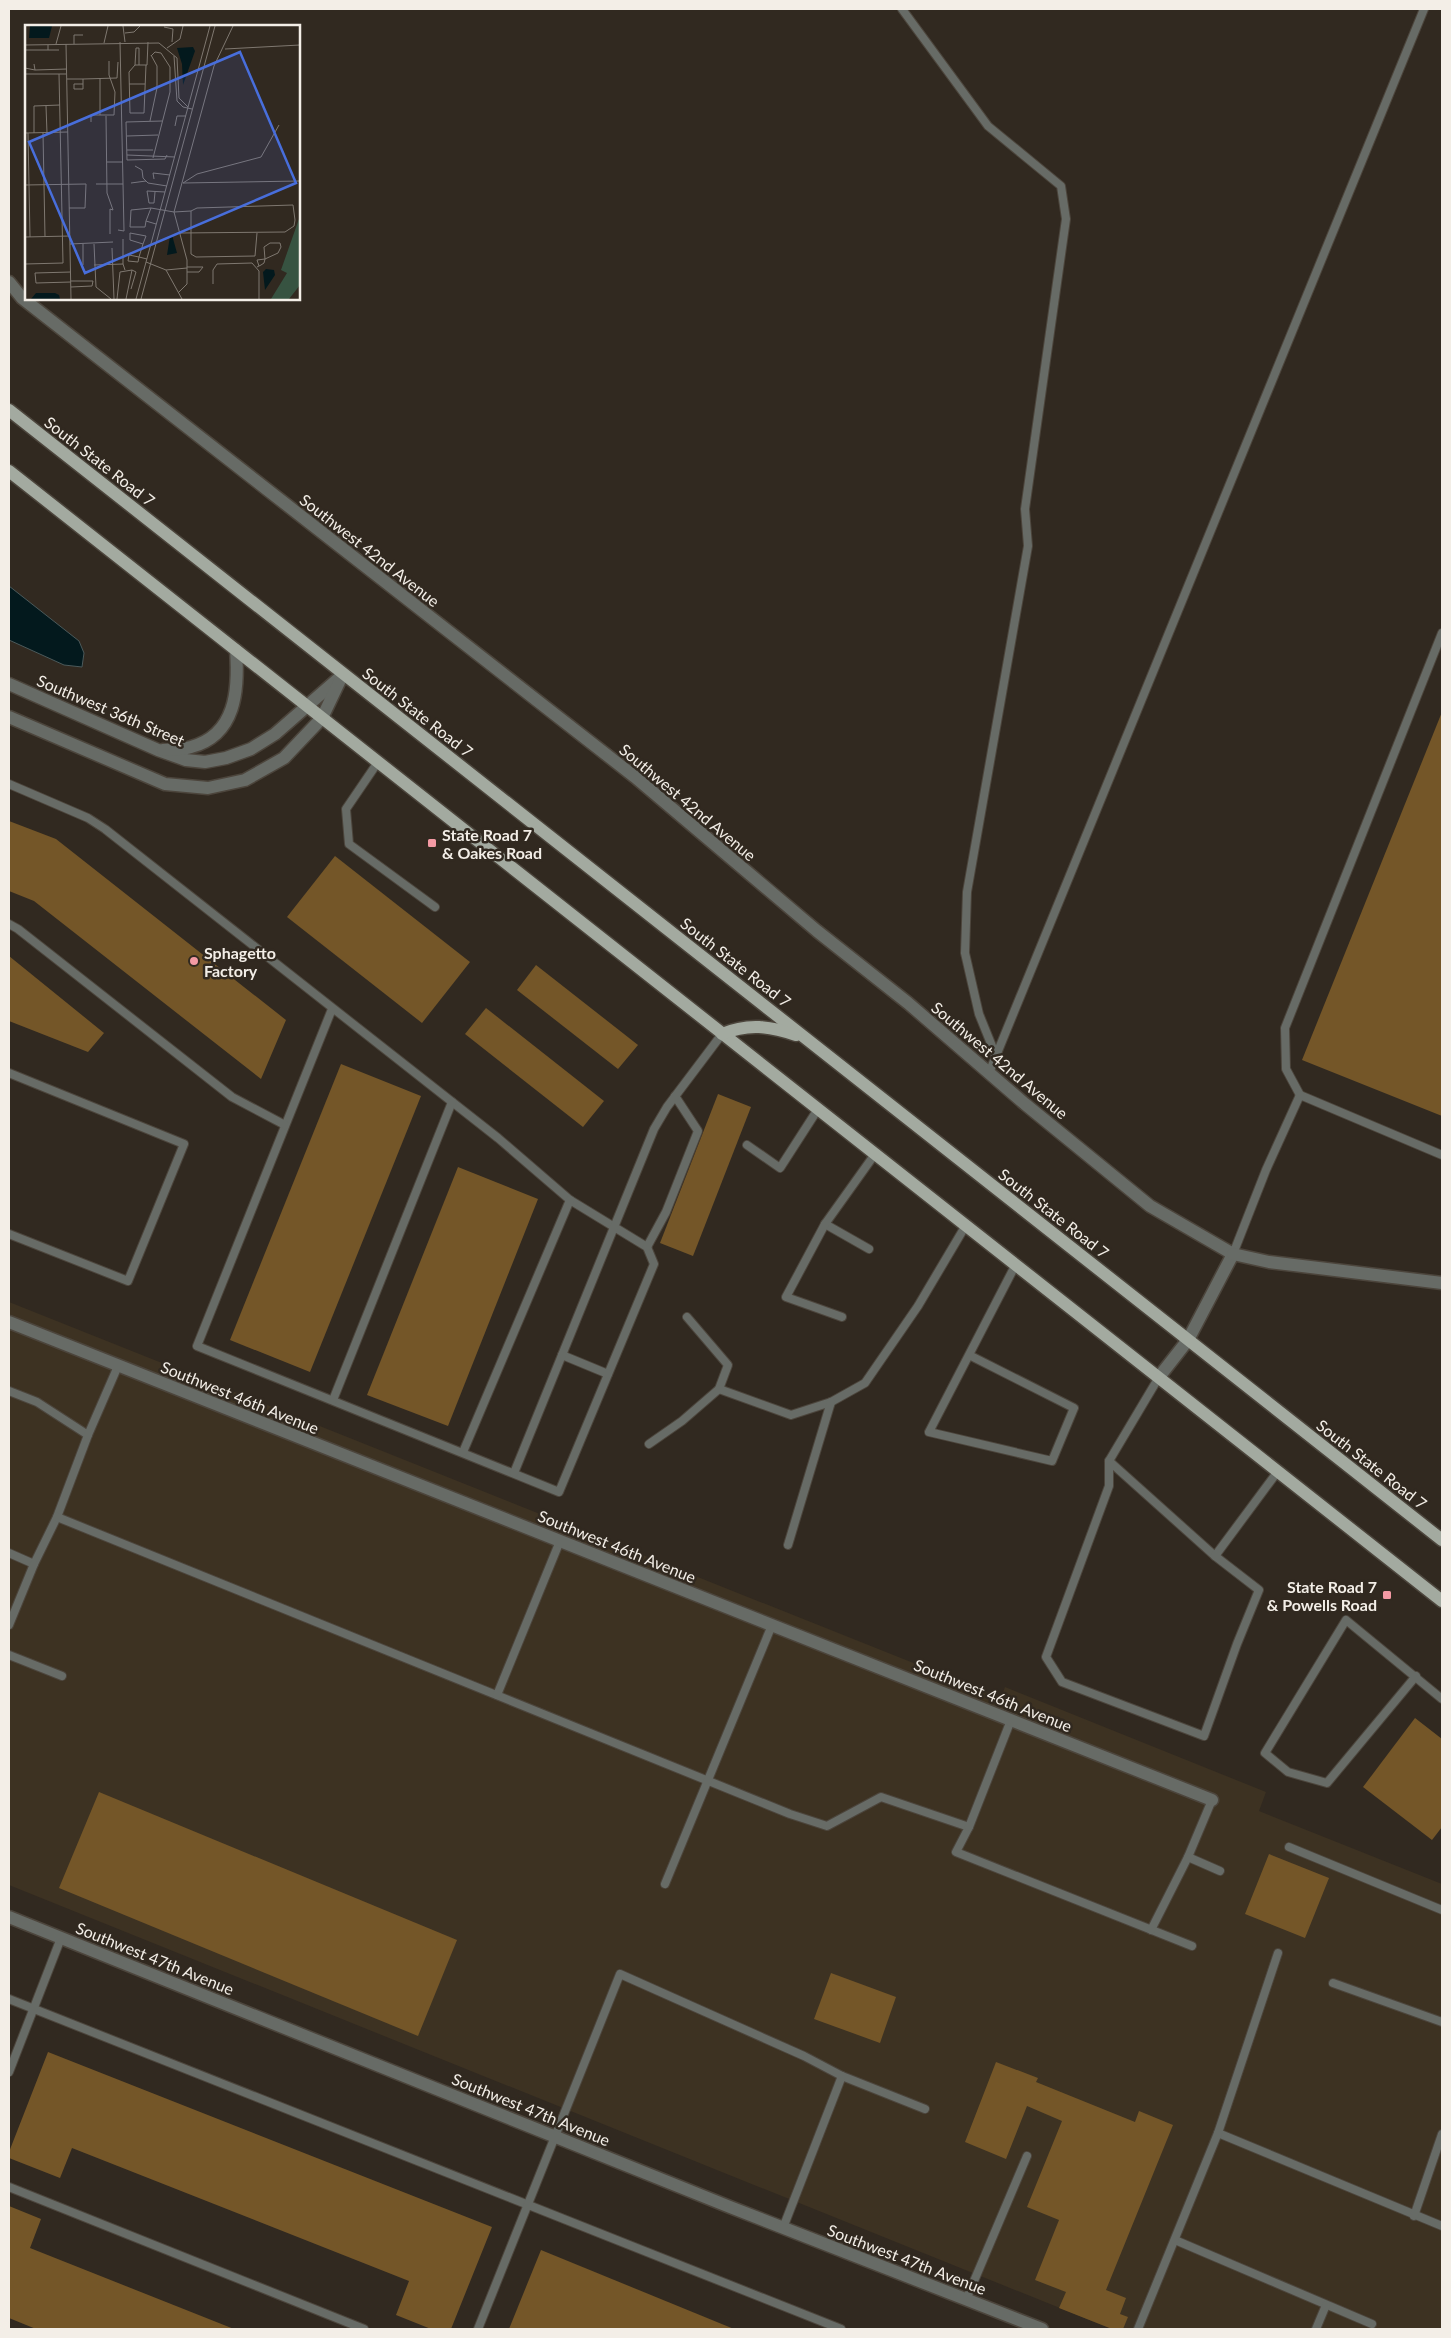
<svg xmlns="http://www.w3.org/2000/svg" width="1451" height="2338" font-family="Lato,sans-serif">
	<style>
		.built { fill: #3d3222 }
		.water { fill: #03191d; stroke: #4b595a }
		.building { fill: #745628 }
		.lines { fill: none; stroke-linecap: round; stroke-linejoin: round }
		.service-casing { stroke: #4c453c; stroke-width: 10 }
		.minor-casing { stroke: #4c453c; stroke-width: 15 }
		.primary-casing { stroke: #4c453c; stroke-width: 15 }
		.service { stroke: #676b66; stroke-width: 8 }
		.minor { stroke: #676b66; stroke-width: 12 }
		.primary { stroke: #a3aaa0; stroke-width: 12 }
		.poi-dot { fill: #f49aa4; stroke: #312920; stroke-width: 2 }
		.labels { text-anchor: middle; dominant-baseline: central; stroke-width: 5; stroke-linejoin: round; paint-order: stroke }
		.street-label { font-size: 16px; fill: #f3eee7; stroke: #312920 }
		.poi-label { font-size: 16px; font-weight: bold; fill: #f3eee7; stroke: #312920; text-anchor: start }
		.inset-road { fill: none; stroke: #7f7870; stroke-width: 1 }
		.view { fill: #486edb; fill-opacity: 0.15; stroke: #486edb; stroke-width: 2.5 }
		.inset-edge { fill: none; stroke: #f3eee7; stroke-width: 2.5 }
	</style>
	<rect width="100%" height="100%" fill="#312920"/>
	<!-- built -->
	<polygon class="built" points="9,1302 1001,1698 1005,1687 1266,1792 1259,1811 1442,1884 1442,2329 1112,2329 9,1885"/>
	<!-- water -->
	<polygon class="water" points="9,586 79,641 84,653 82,667 64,665 9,640"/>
	<!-- building -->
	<g class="building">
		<polygon points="1442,712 1442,1116 1302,1060"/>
		<polygon points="9,821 56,839 286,1020 261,1079 34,901 9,891"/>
		<polygon points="335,856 470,962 422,1023 287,917"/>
		<polygon points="9,956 104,1033 88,1052 9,1021"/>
		<polygon points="536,965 638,1045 618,1069 517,990"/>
		<polygon points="486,1008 604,1101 583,1127 465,1034"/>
		<polygon points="341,1064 421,1096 310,1372 230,1340"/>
		<polygon points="718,1094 751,1107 693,1256 660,1243"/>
		<polygon points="458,1167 538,1199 448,1426 367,1395"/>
		<polygon points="1415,1718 1442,1739 1442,1827 1432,1840 1363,1787"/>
		<polygon points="99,1792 457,1940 418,2036 59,1888"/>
		<polygon points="1269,1854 1329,1878 1305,1938 1245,1914"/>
		<polygon points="831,1973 896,1997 880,2043 814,2019"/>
		<polygon points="48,2052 492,2227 451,2329 431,2329 396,2315 409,2281 72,2148 60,2178 9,2158 9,2152"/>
		<polygon points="996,2062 1038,2078 1036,2082 1135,2122 1139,2111 1173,2125 1106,2290 1126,2298 1120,2314 1128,2317 1123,2329 1112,2329 1059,2308 1066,2292 1035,2280 1059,2220 1027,2207 1062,2121 1027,2106 1006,2159 965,2142"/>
		<polygon points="9,2206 41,2219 30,2248 234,2329 36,2329 9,2318"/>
		<polygon points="541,2250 734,2329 509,2329"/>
	</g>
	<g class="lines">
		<defs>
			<g id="service">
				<polyline points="902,9 988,126 1061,186 1066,219 1025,509 1028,546 967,892 965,953 979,1014 996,1056"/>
				<polyline points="378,762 346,809 349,844 435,907"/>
				<polyline points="9,784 88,818 105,829 498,1138 570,1200 647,1247 654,1264 559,1492 197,1346 332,1009"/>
				<polyline points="9,924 18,929 232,1097 285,1125"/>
				<polyline points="9,1073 184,1144 128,1281 9,1234"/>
				<polyline points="989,1073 1424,9"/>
				<polyline points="1300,1095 1286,1069 1285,1028 1442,633"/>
				<polyline points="747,1145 780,1168 818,1109"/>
				<polyline points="825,1224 869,1249"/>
				<polyline points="647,1247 666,1212 698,1131 675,1096"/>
				<polyline points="1233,1254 1266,1170 1300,1095 1442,1155"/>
				<polyline points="687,1317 728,1365 719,1389"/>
				<polyline points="842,1317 786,1297 825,1224 875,1154"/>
				<polyline points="562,1355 608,1374"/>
				<polyline points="969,1355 1074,1408 1052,1461 929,1432 1016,1264"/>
				<polyline points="1159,1377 1109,1461 1215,1556"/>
				<polyline points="9,1391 37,1402 88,1435 57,1517 34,1564 9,1553"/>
				<polyline points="333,1400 452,1102"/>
				<polyline points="88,1435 118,1366"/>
				<polyline points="649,1444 682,1421 719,1389 791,1415 831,1402 865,1383 918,1306 966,1225"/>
				<polyline points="463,1452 570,1200"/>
				<polyline points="1109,1461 1109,1486 1046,1657 1062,1682 1204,1736 1237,1644 1259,1590 1215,1556 1278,1471"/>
				<polyline points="514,1473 654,1129 667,1107 722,1034"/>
				<polyline points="57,1517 790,1814 827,1826 881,1797 969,1827 956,1852 1192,1946"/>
				<polyline points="788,1545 831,1402"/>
				<polyline points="9,1625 34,1564"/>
				<polyline points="9,1655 62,1676"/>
				<polyline points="1416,1676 1327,1783 1288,1772 1265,1753 1346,1620 1442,1699"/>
				<polyline points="497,1695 560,1541"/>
				<polyline points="969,1827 1011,1720"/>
				<polyline points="1289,1847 1442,1910"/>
				<polyline points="1188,1857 1212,1800"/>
				<polyline points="665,1884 772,1625"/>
				<polyline points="1151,1930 1188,1857 1220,1871"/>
				<polyline points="1333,1983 1442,2022"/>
				<polyline points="9,1999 841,2329"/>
				<polyline points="9,2072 61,1938"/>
				<polyline points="842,2076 925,2109"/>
				<polyline points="1218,2133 1442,2226"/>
				<polyline points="9,2187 364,2329"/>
				<polyline points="1414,2216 1442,2134"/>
				<polyline points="1175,2240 1372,2324"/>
				<polyline points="966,2300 1027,2156"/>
				<polyline points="478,2329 620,1974 804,2056 842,2076 783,2228"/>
				<polyline points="1138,2329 1218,2133 1278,1953"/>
				<polyline points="1316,2329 1326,2305"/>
			</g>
			<g id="minor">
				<polyline points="9,282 22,298 635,777 817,931 908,1003 1025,1104 1150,1206 1233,1254 1188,1340 1159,1377"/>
				<polyline points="9,684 158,750 186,760 205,762 226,758 251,749 275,734 338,679"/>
				<polyline points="9,717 165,784 208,788 245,780 284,758 322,718 343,674"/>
				<path d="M163,750C172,749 182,750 191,747C236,735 239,690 236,650"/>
				<polyline points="1233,1254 1269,1262 1442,1283"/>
				<polyline points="9,1322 1212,1800"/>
				<polyline points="9,1917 730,2207 1042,2329"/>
			</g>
			<g id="primary">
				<polyline points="9,410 1442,1540"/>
				<polyline points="9,471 1442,1601"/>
				<path d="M722,1034C748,1023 770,1026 796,1035"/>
			</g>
		</defs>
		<!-- service casing -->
		<use href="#service" class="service-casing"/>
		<!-- minor casing -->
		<use href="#minor" class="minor-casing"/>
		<!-- primary casing -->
		<use href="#primary" class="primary-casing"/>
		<!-- service -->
		<use href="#service" class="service"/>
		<!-- minor -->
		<use href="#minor" class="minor"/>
		<!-- primary -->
		<use href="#primary" class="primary"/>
	</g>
	<!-- markers -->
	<g class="poi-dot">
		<rect x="427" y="838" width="10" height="10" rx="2.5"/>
		<circle cx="194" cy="961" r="5"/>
		<rect x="1382" y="1590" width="10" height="10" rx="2.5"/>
	</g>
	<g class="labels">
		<!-- street labels -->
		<g class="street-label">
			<text transform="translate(100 461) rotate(38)">South State Road 7</text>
			<text transform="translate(370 550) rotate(38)">Southwest 42nd Avenue</text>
			<text transform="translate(111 710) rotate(23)">Southwest 36th Street</text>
			<text transform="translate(418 712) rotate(38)">South State Road 7</text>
			<text transform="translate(688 802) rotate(40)">Southwest 42nd Avenue</text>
			<text transform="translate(736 962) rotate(38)">South State Road 7</text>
			<text transform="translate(1000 1060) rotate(40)">Southwest 42nd Avenue</text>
			<text transform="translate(1054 1213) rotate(38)">South State Road 7</text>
			<text transform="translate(240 1397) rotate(22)">Southwest 46th Avenue</text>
			<text transform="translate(1372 1464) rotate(38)">South State Road 7</text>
			<text transform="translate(617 1546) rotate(22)">Southwest 46th Avenue</text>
			<text transform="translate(993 1695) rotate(22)">Southwest 46th Avenue</text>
			<text transform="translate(155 1958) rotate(22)">Southwest 47th Avenue</text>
			<text transform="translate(531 2109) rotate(22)">Southwest 47th Avenue</text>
			<text transform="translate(907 2259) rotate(21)">Southwest 47th Avenue</text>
		</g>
		<!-- poi labels -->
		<g class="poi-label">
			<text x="442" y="834">State Road 7<tspan x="442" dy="18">&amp; Oakes Road</tspan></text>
			<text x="204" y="952">Sphagetto<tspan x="204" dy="18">Factory</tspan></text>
			<text x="1377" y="1586" text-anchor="end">State Road 7<tspan x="1377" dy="18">&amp; Powells Road</tspan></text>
		</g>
	</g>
	<!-- overview -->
	<g transform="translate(25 25)">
		<rect width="275" height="275" fill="#312920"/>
		<path d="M275,191V260L264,274H246L262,248L256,245Z" fill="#375341"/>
		<path d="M5,1H27L24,13H4ZM168,22L170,26L158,60L157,39L152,23ZM147,210L152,228L142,230L145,211ZM241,244L249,245L250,250L240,265L238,247ZM11,268H30L34,270L35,274H6Z" fill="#03191d"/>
		<path class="inset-road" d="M98,1L100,17M139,2L148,4L147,17M100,8L109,7L115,1M79,18L83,1M31,19L36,1M41,19L46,274M49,19V10H58M0,20L134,18L152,33L154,73L163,82M23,20V25H34M142,23L155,14L158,1M200,24L275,20M0,25H23M126,31L130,27L136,28L145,42V67L128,133M149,31L152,76L158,82L167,84M110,40L104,47L105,88H119L121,40M114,40H110L111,23H114V40H122L123,17M0,43L10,45L9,39M10,45L42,44M0,49H41M42,54H58V64H49V59H58M58,54L92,53L93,37M75,54V90H89L90,67L84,50V36M104,59H120M21,81L22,108M81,91L82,168L88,185L85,184V209M125,96L132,63V41L126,30M137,96L101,97L102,135L140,134L142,130M66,97V90H75M150,101L152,91H161M0,108L43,107M3,108L5,212M9,108V81L35,80M18,108L20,212M102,111L133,110M102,125H128M102,130L150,132M82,137H98M110,141L117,145L118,153L123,158L142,161M129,154L128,148L145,150M106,158L121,156M158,158L172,149L236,132L254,100M158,158L275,156M71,159H98M0,160L61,159L60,183H44M130,167L129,178H124L122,166L140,167M126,183L106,185L105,202H120L121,196L131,199M121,196L126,183L149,187L189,41L208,1M93,205L99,206L95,17M155,208L260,207L269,201L270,195L268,180L172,183L166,186M0,212L45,211M98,214V239M245,218H255L256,222L253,228L240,234L239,222ZM45,219L88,217M69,219L71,262L86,274M118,219L105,215V208L121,211L118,219L114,232L113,237L103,236L104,230L114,232L122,234M87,223L89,274M121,237L141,245L157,274M0,239L38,238L34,49M58,240V219M69,240L98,239L100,245M162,242H178L174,247H162M232,242L236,240L239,238L240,234L232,235L234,241M141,245L162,243M46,247L10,248L11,258L46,257M46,256H68L67,261L46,262M188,259V245L192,239L227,238L234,246V274M153,268L162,259V235L149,187L166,186V229L171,232L230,231L232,208M92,274L95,247L107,245M101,274L107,245L111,247L106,264M111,274L185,1M116,274L190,1"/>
		<path class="view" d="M215,27L271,158L60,248L4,117Z"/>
		<rect width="275" height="275" class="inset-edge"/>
	</g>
	<!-- border -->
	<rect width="1451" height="2338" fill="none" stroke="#f3eee7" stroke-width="20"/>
</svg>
